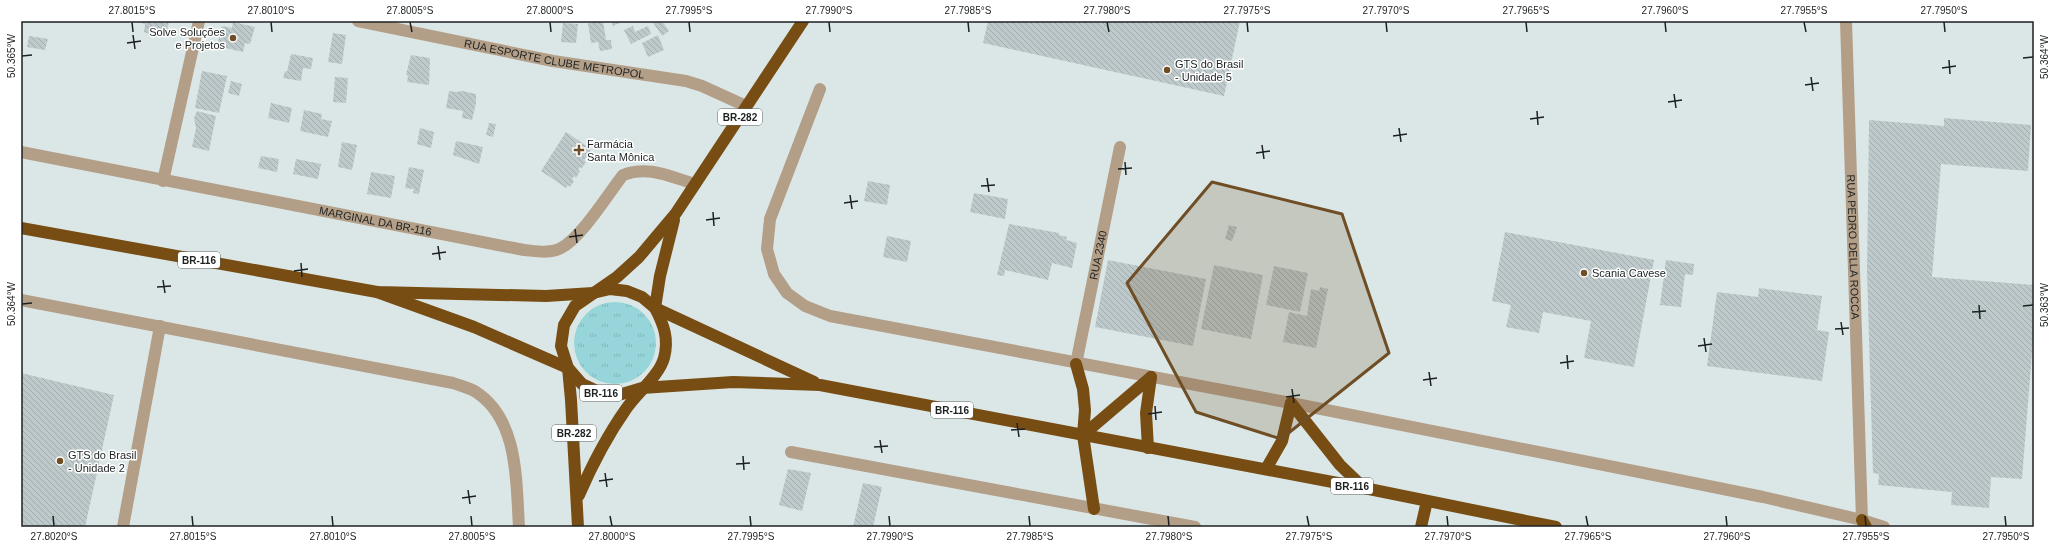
<svg xmlns="http://www.w3.org/2000/svg" width="2055" height="548" font-family="Helvetica,sans-serif">
	<style>
		.grass { fill: url(#grass-tufts) }
		.building { fill: url(#building-back-hatch) }
		.lines { fill: none; stroke-linecap: round; stroke-linejoin: round }
		.minor { stroke: #b39e87; stroke-width: 12 }
		.highway { stroke: #774d13; stroke-width: 12 }
		.marked { fill: #6f4e25; fill-opacity: 0.2; stroke: #6f4e25; stroke-width: 3; stroke-linejoin: round }
		.ticks { fill: none; stroke: #1d2122; stroke-width: 1.5 }
		.poi-dot { fill: #6f4e25; stroke: #fff; stroke-width: 1.5 }
		.labels { text-anchor: middle; dominant-baseline: central; stroke-width: 3; stroke-linejoin: round; paint-order: stroke }
		.shield { fill: #fff; stroke: #616464; stroke-width: 1 }
		.shield-label { font-size: 10px; font-weight: bold; fill: #1d2122 }
		.poi-label { font-size: 11px; fill: #1d2122; stroke: #fff; text-anchor: start }
		.street-label { font-size: 11px; fill: #1d2122; stroke: #fff }
		.neatline { fill: none; stroke: #1d2122; stroke-width: 1.5 }
		.ticks-label { font-size: 10px; text-anchor: middle; fill: #1d2122 }
	</style>
	<defs>
		<pattern id="grass-tufts" width="24" height="20" patternUnits="userSpaceOnUse"><rect width="24" height="20" fill="#96d6da"/><path d="M3 7l-1-3M5 7V3M7 7l1-3M15 17l-1-3M17 17v-4M19 17l1-3" fill="none" stroke="#81b7bb"/></pattern>
		<pattern id="building-back-hatch" width="6" height="6" patternUnits="userSpaceOnUse"><rect width="6" height="6" fill="#bdc9ca"/><path d="M-1 5l2 2M0 0l6 6M5-1l2 2" fill="none" stroke="#a2acad"/></pattern>
	</defs>
	<rect width="100%" height="100%" fill="#dbe7e7"/>
	<!-- grass -->
	<circle class="grass" cx="615" cy="343" r="41"/>
	<!-- building -->
	<g class="building">
		<polygon points="142,21 169,21 166,36 158,35 158,37 144,32 145,24 142,23"/>
		<polygon points="603,21 606,40 611,40 612,49 600,51 598,42 591,43 588,23"/>
		<polygon points="611,21 624,21 613,26"/>
		<polygon points="652,21 662,21 669,31 662,36"/>
		<polygon points="988,21 1240,21 1224,96 983,43"/>
		<polygon points="233,22 255,27 250,44 245,43 243,52 217,46 222,26 232,28"/>
		<polygon points="563,23 578,24 576,43 561,42"/>
		<polygon points="633,26 635,32 648,26 651,34 631,44 624,30"/>
		<polygon points="333,33 346,35 342,64 328,62"/>
		<polygon points="658,35 664,50 648,57 642,43"/>
		<polygon points="29,36 48,39 45,50 27,47"/>
		<polygon points="291,54 313,58 311,69 303,68 301,81 283,78 285,71 287,72"/>
		<polygon points="411,55 430,58 429,85 407,82 408,76 406,75"/>
		<polygon points="202,71 227,76 219,113 195,108"/>
		<polygon points="335,77 348,78 346,103 333,102"/>
		<polygon points="231,81 242,84 239,96 228,93"/>
		<polygon points="449,91 456,92 462,91 476,94 476,103 472,120 462,118 463,111 446,108"/>
		<polygon points="271,103 292,108 289,123 268,118"/>
		<polygon points="304,110 322,114 321,119 332,121 328,137 300,131"/>
		<polygon points="197,111 216,116 209,151 192,147 196,128 194,118"/>
		<polygon points="1944,118 2031,125 2028,171 1941,164 1932,277 2034,285 2034,327 2022,479 1991,477 1989,508 1951,505 1952,492 1878,485 1879,474 1873,473 1867,272 1869,120 1944,126"/>
		<polygon points="489,123 496,124 493,137 486,135"/>
		<polygon points="420,128 434,132 431,148 417,144"/>
		<polygon points="566,132 591,149 590,151 592,152 588,159 586,157 584,160 586,162 582,168 580,167 578,170 580,171 576,178 574,176 572,179 574,181 570,187 568,185 566,188 541,171"/>
		<polygon points="456,141 483,147 479,164 453,155"/>
		<polygon points="342,142 357,145 352,170 338,167"/>
		<polygon points="261,156 279,159 277,172 258,168"/>
		<polygon points="296,159 321,164 318,179 293,174"/>
		<polygon points="409,167 424,170 419,194 413,193 414,189 405,188"/>
		<polygon points="371,172 395,176 391,198 367,194"/>
		<polygon points="868,181 890,185 887,205 864,201"/>
		<polygon points="974,193 1008,199 1005,219 970,212"/>
		<polygon points="1009,224 1059,233 1059,235 1067,237 1066,240 1077,243 1072,268 1052,263 1048,280 1005,270 1004,276 997,275"/>
		<polygon points="1229,225 1237,227 1232,241 1225,239"/>
		<polygon points="1505,232 1654,260 1634,367 1584,358 1591,321 1543,312 1539,333 1506,327 1511,305 1492,301"/>
		<polygon points="887,236 911,241 907,262 883,257"/>
		<polygon points="1108,260 1206,279 1193,346 1095,327"/>
		<polygon points="1666,260 1694,264 1693,275 1685,274 1681,307 1660,305"/>
		<polygon points="1214,265 1263,275 1251,339 1201,329"/>
		<polygon points="1274,266 1308,273 1300,312 1266,305"/>
		<polygon points="1320,287 1328,289 1316,348 1283,342 1289,312 1307,316 1311,289 1319,291"/>
		<polygon points="1759,288 1822,296 1817,330 1829,332 1822,381 1707,366 1717,292 1758,297"/>
		<polygon points="21,373 114,395 85,527 21,527"/>
		<polygon points="788,469 811,473 802,511 779,505"/>
		<polygon points="863,483 882,487 873,527 853,527"/>
	</g>
	<g class="lines">
		<!-- minor -->
		<g class="minor">
			<path id="s1" d="M358,21L553,61L686,81L702,86L746,106"/>
			<path id="s2" d="M1846,21L1862,520"/>
			<polyline points="820,89 770,219 767,249 774,274 787,293 805,306 830,316 1291,403 1664,477 1763,497 1862,520 1884,527"/>
			<path id="s3" d="M21,152L524,250C536,251 550,254 561,248C581,238 608,194 623,175C649,165 670,177 695,184"/>
			<polyline points="163,181 199,21"/>
			<path d="M21,300L453,383C461,386 470,388 476,392C519,420 516,482 519,527"/>
			<path id="s4" d="M1076,364L1120,147"/>
			<polyline points="791,452 1195,527"/>
			<polyline points="123,527 160,326"/>
		</g>
		<!-- highway -->
		<g class="highway">
			<polyline points="21,228 377,292 546,296 593,293 610,289 627,291 642,297 655,308 814,382"/>
			<polyline points="377,292 474,327 568,368 582,384 601,393 622,394 642,388 733,382 820,385 1364,488 1556,527"/>
			<polyline points="655,308 660,276 674,220"/>
			<polyline points="1076,364 1083,389 1085,410 1083,435 1094,509"/>
			<polyline points="1291,403 1340,465 1364,488"/>
			<polyline points="1083,435 1151,377"/>
			<polyline points="1148,448 1146,413 1151,377"/>
			<polyline points="1266,469 1282,441 1291,403"/>
			<path d="M579,495C592,465 607,436 626,409C637,393 659,376 664,358C669,339 664,325 655,308"/>
			<polyline points="1862,520 1866,527"/>
			<polyline points="578,527 571,400 568,368 561,346 564,325 575,306 617,277 639,257 676,213 803,21"/>
			<polyline points="1421,527 1427,501"/>
		</g>
	</g>
	<!-- marked area -->
	<path class="marked" d="M1212,182L1342,214L1389,353L1281,439L1196,412L1127,283Z"/>
	<!-- ticks -->
	<path class="ticks" d="M132,22L133,32M271,22L272,32M410,22L412,32M550,22L551,32M689,22L690,32M829,22L830,32M968,22L969,32M1107,22L1109,32M1247,22L1248,32M1386,22L1387,32M1526,22L1527,32M1665,22L1666,32M1804,22L1806,32M1944,22L1945,32M133,35L135,49M127,43L141,41M22,56L32,55M2023,58L2033,57M1949,60L1950,74M1942,68L1956,66M1811,77L1813,91M1805,85L1819,83M1674,94L1676,108M1668,102L1682,100M1537,111L1538,125M1530,119L1544,117M1399,128L1401,142M1393,136L1407,134M1262,145L1264,159M1256,153L1270,151M1125,162L1126,175M1118,169L1132,168M987,178L989,192M981,186L995,185M850,195L852,209M844,203L858,201M713,212L714,226M706,220L720,218M575,229L577,243M569,237L583,235M438,246L440,260M432,254L446,252M301,263L302,277M294,271L308,269M163,280L165,293M157,287L171,286M22,304L32,303M1979,305L1980,319M2023,306L2033,305M1972,312L1986,311M1841,322L1843,335M1835,329L1849,328M1704,338L1706,352M1698,346L1712,344M1567,355L1568,369M1560,363L1574,361M1429,372L1431,386M1423,380L1437,378M1292,389L1294,403M1286,397L1300,395M1155,406L1156,420M1148,414L1162,412M1017,423L1019,437M1011,430L1025,429M880,440L882,453M874,447L888,446M743,456L744,470M736,464L750,463M605,473L607,487M599,481L613,479M468,490L470,504M462,498L476,496M53,516L54,526M192,516L193,526M332,516L333,526M471,516L472,526M610,516L612,526M750,516L751,526M889,516L890,526M1029,516L1030,526M1168,516L1169,526M1307,516L1309,526M1447,516L1448,526M1586,516L1588,526M1726,516L1727,526M1865,516L1866,526M2005,516L2006,526"/>
	<!-- markers -->
	<g class="poi-dot">
		<circle cx="233" cy="38" r="4"/>
		<circle cx="1167" cy="70" r="4"/>
		<path d="M577 144h4v4h4v4h-4v4h-4v-4h-4v-4h4z"/>
		<circle cx="1584" cy="273" r="4"/>
		<circle cx="60" cy="461" r="4"/>
	</g>
	<g class="labels">
		<!-- shield labels -->
		<g class="shield">
			<rect x="718" y="109" width="44" height="16" rx="3"/>
			<rect x="178" y="252" width="42" height="16" rx="3"/>
			<rect x="580" y="385" width="42" height="16" rx="3"/>
			<rect x="931" y="402" width="42" height="16" rx="3"/>
			<rect x="552" y="425" width="44" height="16" rx="3"/>
			<rect x="1331" y="478" width="42" height="16" rx="3"/>
		</g>
		<g class="shield-label">
			<text x="740" y="117">BR-282</text>
			<text x="199" y="260">BR-116</text>
			<text x="601" y="393">BR-116</text>
			<text x="952" y="410">BR-116</text>
			<text x="574" y="433">BR-282</text>
			<text x="1352" y="486">BR-116</text>
		</g>
		<!-- poi labels -->
		<g class="poi-label">
			<text x="225" y="32" text-anchor="end">Solve Soluções<tspan x="225" dy="13">e Projetos</tspan></text>
			<text x="1175" y="64">GTS do Brasil<tspan x="1175" dy="13">- Unidade 5</tspan></text>
			<text x="587" y="144">Farmácia<tspan x="587" dy="13">Santa Mônica</tspan></text>
			<text x="1592" y="273">Scania Cavese</text>
			<text x="68" y="455">GTS do Brasil<tspan x="68" dy="13">- Unidade 2</tspan></text>
		</g>
		<!-- street labels -->
		<g class="street-label">
			<text stroke="none"><textPath href="#s1" startOffset="200">RUA ESPORTE CLUBE METROPOL</textPath></text>
			<text stroke="none"><textPath href="#s3" startOffset="361">MARGINAL DA BR-116</textPath></text>
			<text stroke="none"><textPath href="#s2" startOffset="226">RUA PEDRO DELLA ROCCA</textPath></text>
			<text stroke="none"><textPath href="#s4" startOffset="111">RUA 2340</textPath></text>
		</g>
	</g>
	<!-- border -->
	<rect width="2055" height="548" fill="none" stroke="#ffffff" stroke-width="44"/>
	<rect x="22" y="22" width="2011" height="504" class="neatline"/>
	<g class="ticks-label">
		<text x="132" y="14">27.8015°S</text>
		<text x="271" y="14">27.8010°S</text>
		<text x="410" y="14">27.8005°S</text>
		<text x="550" y="14">27.8000°S</text>
		<text x="689" y="14">27.7995°S</text>
		<text x="829" y="14">27.7990°S</text>
		<text x="968" y="14">27.7985°S</text>
		<text x="1107" y="14">27.7980°S</text>
		<text x="1247" y="14">27.7975°S</text>
		<text x="1386" y="14">27.7970°S</text>
		<text x="1526" y="14">27.7965°S</text>
		<text x="1665" y="14">27.7960°S</text>
		<text x="1804" y="14">27.7955°S</text>
		<text x="1944" y="14">27.7950°S</text>
		<text transform="translate(11 56) rotate(-90)" y="4">50.365°W</text>
		<text transform="translate(2044 57) rotate(-90)" y="4">50.364°W</text>
		<text transform="translate(11 304) rotate(-90)" y="4">50.364°W</text>
		<text transform="translate(2044 305) rotate(-90)" y="4">50.363°W</text>
		<text x="54" y="540">27.8020°S</text>
		<text x="193" y="540">27.8015°S</text>
		<text x="333" y="540">27.8010°S</text>
		<text x="472" y="540">27.8005°S</text>
		<text x="612" y="540">27.8000°S</text>
		<text x="751" y="540">27.7995°S</text>
		<text x="890" y="540">27.7990°S</text>
		<text x="1030" y="540">27.7985°S</text>
		<text x="1169" y="540">27.7980°S</text>
		<text x="1309" y="540">27.7975°S</text>
		<text x="1448" y="540">27.7970°S</text>
		<text x="1588" y="540">27.7965°S</text>
		<text x="1727" y="540">27.7960°S</text>
		<text x="1866" y="540">27.7955°S</text>
		<text x="2006" y="540">27.7950°S</text>
	</g>
</svg>
